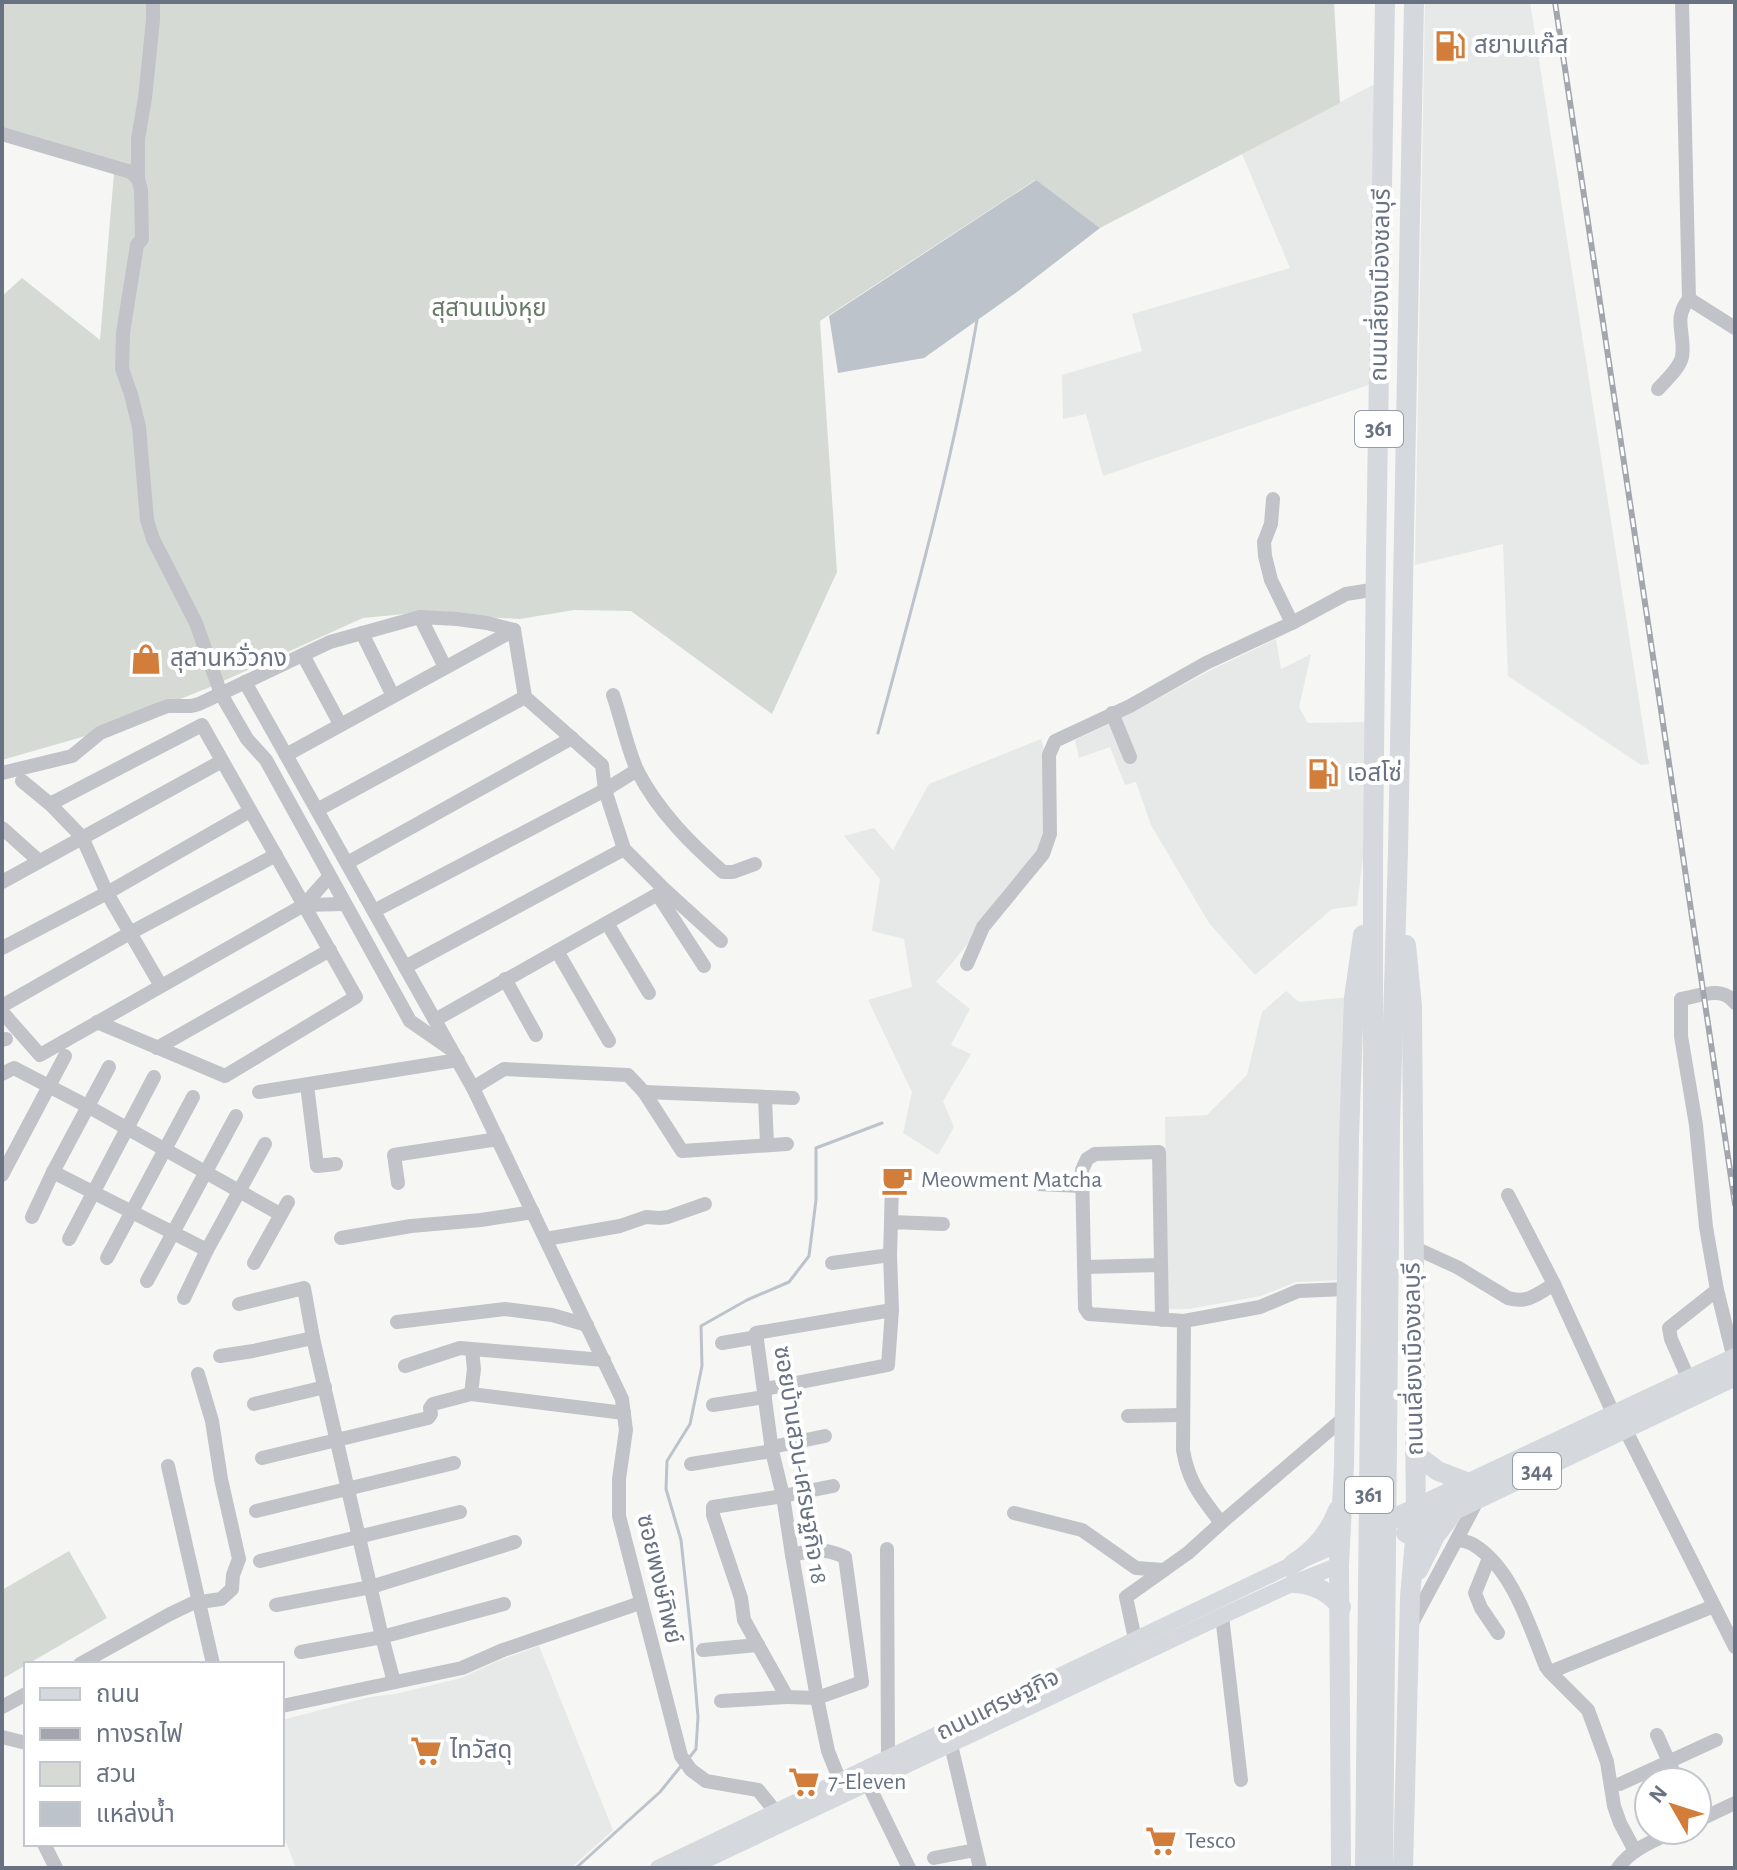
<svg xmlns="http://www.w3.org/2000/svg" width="1737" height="1870" font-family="'Alegreya Sans','Noto Sans Thai',sans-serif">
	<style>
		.built { fill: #e7e8e8 }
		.green { fill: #d5dbd4 }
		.water { fill: #bdc3ca }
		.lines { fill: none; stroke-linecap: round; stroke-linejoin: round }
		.stream { stroke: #bdc3ca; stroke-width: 3 }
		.minor { stroke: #c1c3c8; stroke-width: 14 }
		.major { stroke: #d5d8dc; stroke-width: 16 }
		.highway { stroke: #d5d8dc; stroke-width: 20 }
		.rail-casing { stroke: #a3a6ad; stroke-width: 6 }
		.rail { stroke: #fff; stroke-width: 3; stroke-dasharray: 9; stroke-linecap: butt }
		.labels { text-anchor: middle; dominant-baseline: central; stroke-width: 8; stroke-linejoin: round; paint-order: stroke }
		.shield { fill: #fff; stroke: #969ca8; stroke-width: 2 }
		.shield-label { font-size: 22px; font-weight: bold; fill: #697282 }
		.poi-label { font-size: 24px; fill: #697282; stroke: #fff; text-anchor: start }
		.street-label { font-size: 24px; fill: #697282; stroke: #fff }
		.park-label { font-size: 24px; fill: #677a67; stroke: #fff }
	</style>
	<rect width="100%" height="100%" fill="#f6f7f4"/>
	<!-- built -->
	<g class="built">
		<polygon points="1425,2 1530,2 1649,764 1641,765 1508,676 1503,544 1415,565"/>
		<polygon points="1384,79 1380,381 1103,476 1086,414 1063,419 1062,375 1142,351 1132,314 1290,268 1242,154"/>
		<polygon points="1276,639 1281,669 1311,654 1299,707 1308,723 1366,722 1364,850 1357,906 1332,909 1255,975 1209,923 1151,825 1136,782 1125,785 1110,747 1079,758 1075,740 1137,710 1209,671"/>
		<polygon points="1041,739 1045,753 1046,831 1039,850 1006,888 980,921 972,939 936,982 970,1009 951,1045 971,1054 943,1101 954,1127 938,1155 903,1133 912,1092 868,1000 912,987 904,939 872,931 880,879 844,836 874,828 893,850 929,784"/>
		<polygon points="1286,991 1299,1002 1350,997 1342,1280 1296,1282 1261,1296 1189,1309 1168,1309 1165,1117 1207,1115 1247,1075 1262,1012"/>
		<polygon points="539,1646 613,1830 571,1868 296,1868 282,1832 282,1720 370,1697 395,1694 461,1678 500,1660"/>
	</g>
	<!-- green -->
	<g class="green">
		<polygon points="2,2 1334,2 1340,103 1100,228 1035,180 820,321 837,572 772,714 631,611 574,610 520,619 415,613 363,618 208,688 89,735 2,760 2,296 22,278 100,340 114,173 2,141"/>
		<polygon points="69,1551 107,1618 2,1679 2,1590"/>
	</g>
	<!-- water -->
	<polygon class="water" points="1036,180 1100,228 1017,292 924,358 838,373 829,316"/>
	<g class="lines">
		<!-- stream -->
		<g class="stream">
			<path d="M878,733C915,597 953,460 977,320"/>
			<polyline points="689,1758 696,1749 698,1717 691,1634 681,1540 666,1489 667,1461 690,1424 702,1366 701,1326 747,1300 789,1282 809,1256 816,1200 816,1148 882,1123"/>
			<polyline points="576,1868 660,1792 681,1766"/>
		</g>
		<!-- minor -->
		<g class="minor">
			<polyline points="153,2 153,20 145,98 138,139 138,179 141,190 142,239 137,245 123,333 122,369 131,394 139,427 147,520 153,539 196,623 221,694 247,739 266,760 410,1021 449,1048"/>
			<polyline points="2,134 131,172 138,179"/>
			<polyline points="1689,299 1735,328"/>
			<path d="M1658,389C1666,380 1679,369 1682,357C1686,335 1672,319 1689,299L1682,2"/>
			<polyline points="1273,499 1271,524 1264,542 1265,556 1271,580 1292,623"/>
			<polyline points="420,617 445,667"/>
			<polyline points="514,630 525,697 602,765 605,790 624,849 665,890 721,941"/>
			<polyline points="362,633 393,696"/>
			<polyline points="303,655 340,724"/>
			<polyline points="245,682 473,1088 622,1399 626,1430 619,1479 619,1516 681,1756 691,1770 706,1781 758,1790 775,1811"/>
			<path d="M613,695C621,717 628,752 638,772C659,812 690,843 723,872H733L755,864"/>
			<polyline points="1112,713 1130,757"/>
			<polyline points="286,755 514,630"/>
			<polyline points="2,773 72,756 100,733 157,710 168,706 191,706 199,704 330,642 420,617 457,619 487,623 514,630"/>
			<polyline points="22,781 50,804 82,837 107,893 161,986"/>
			<polyline points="50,804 202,725 356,997 225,1076 97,1022"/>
			<polyline points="317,810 525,697"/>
			<polyline points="2,828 39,861"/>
			<polyline points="347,863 572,738"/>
			<polyline points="329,877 304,905 344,904"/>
			<polyline points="2,882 222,761"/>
			<polyline points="658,895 704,966"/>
			<polyline points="374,911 605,790 637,770"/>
			<polyline points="607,923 649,993"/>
			<polyline points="2,948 107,893 250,811"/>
			<polyline points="557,951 609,1041"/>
			<polyline points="967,964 983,927 1043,854 1050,834 1049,755 1055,741 1130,706 1206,663 1292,623 1346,594 1377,589"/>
			<polyline points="405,967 624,849"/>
			<polyline points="505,979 536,1035"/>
			<polyline points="2,1006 130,933 276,855"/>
			<polyline points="2,1012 40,1055 304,905"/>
			<polyline points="435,1020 665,890"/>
			<polyline points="2,1040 6,1039"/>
			<polyline points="157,1048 330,950"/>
			<polyline points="2,1074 14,1068 89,1107 280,1214"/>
			<polyline points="307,1085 317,1166 336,1164"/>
			<polyline points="473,1088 504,1069 628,1075 644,1092 682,1151 787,1144"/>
			<polyline points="259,1092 458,1060"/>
			<polyline points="644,1092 793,1098"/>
			<polyline points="765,1097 767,1145"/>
			<polyline points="53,1172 207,1250"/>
			<polyline points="2,1175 65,1056"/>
			<polyline points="398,1183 394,1155 498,1139"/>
			<polyline points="1037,1184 1082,1186"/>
			<polyline points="1508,1195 1554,1284 1614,1415"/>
			<polyline points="32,1217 53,1172 109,1067"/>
			<polyline points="891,1222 892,1182"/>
			<polyline points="341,1238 411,1226 481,1220 533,1212"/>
			<polyline points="69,1239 154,1077"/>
			<polyline points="546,1239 620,1226 646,1217 660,1218 668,1217 705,1204"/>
			<path d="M1413,1247L1457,1267L1508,1298C1527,1304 1538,1294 1554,1284"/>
			<polyline points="107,1258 193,1097"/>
			<polyline points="254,1263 288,1202"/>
			<polyline points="832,1263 890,1255"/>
			<polyline points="1085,1267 1161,1265"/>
			<polyline points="147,1281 236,1116"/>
			<polyline points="1717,1290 1734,1359"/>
			<polyline points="184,1298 207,1250 265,1144"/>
			<polyline points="239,1304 304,1288 313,1338 382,1637 394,1682"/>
			<polyline points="1162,1320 1159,1152 1095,1154 1087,1159 1082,1170 1085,1308 1089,1314 1184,1321 1260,1307 1298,1291 1346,1289"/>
			<path d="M1184,1321L1183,1450C1189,1484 1201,1496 1221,1523"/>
			<polyline points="397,1322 505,1309 552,1315 587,1325"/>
			<polyline points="722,1343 757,1337"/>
			<polyline points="220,1356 253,1351 313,1338"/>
			<polyline points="405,1366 460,1348 604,1360"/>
			<path d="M1689,1380L1671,1339L1669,1328L1717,1290L1706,1227L1696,1125L1681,1036V999C1700,996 1722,985 1735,1003"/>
			<polyline points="765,1389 888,1365 892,1310"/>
			<polyline points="471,1394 474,1369 472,1350"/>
			<polyline points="254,1404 325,1387"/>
			<polyline points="713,1405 765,1397"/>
			<polyline points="1128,1416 1183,1415"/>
			<polyline points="1625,1429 1735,1647"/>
			<polyline points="772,1447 825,1436"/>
			<polyline points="262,1458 428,1418 431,1414 430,1408 433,1404 471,1394 624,1413"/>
			<polyline points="691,1464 772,1451"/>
			<polyline points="168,1466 213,1664"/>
			<polyline points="256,1511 454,1463"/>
			<polyline points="1014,1513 1082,1530 1136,1568 1164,1570"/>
			<polyline points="1457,1539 1478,1499"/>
			<polyline points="887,1549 888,1757"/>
			<path d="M792,1555C815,1550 823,1547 845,1557L862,1682L817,1698L787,1697L744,1620L741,1598L713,1515V1507L783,1496L833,1486"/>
			<polyline points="1489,1558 1475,1593 1481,1608 1498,1633"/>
			<polyline points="260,1561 460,1512"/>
			<polyline points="276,1605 371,1587 515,1542"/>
			<polyline points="1222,1616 1241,1780"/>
			<path d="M1412,1623L1457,1539C1462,1541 1470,1542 1474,1545C1513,1569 1530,1628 1546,1667L1550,1672"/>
			<polyline points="1135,1639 1126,1597 1188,1553 1221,1523 1345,1417"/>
			<polyline points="703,1650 758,1645"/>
			<polyline points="301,1652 382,1637 504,1604"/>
			<polyline points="80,1664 170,1614 193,1603 221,1599 232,1589 233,1575 239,1559 221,1479 212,1421 198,1374"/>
			<polyline points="721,1701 787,1697"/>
			<polyline points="282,1706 462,1668 503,1650 640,1603"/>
			<polyline points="2,1707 26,1694"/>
			<polyline points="1657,1735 1678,1782"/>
			<polyline points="2,1737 26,1743"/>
			<polyline points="951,1745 980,1868"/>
			<polyline points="840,1781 828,1751 817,1698 792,1555 783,1496 772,1451 756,1333 892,1310 890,1255 891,1222 943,1224"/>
			<polyline points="868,1784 909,1868"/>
			<polyline points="1620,1784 1716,1740"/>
			<polyline points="1697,1821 1735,1803"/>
			<polyline points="44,1844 56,1868"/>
			<polyline points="1635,1851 1620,1823 1614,1806 1607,1762 1588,1710 1550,1672 1714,1606"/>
			<polyline points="934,1858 975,1850"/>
			<path d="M1618,1868C1632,1848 1656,1840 1677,1830"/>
		</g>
		<!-- major -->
		<g class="major">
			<polyline points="658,1868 1293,1564 1340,1544"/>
			<polyline points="689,1868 1222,1616 1294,1583 1339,1565"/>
		</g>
		<!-- highway -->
		<g class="highway">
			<polyline points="1415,1454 1438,1471 1469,1483"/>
			<polyline points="1376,1527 1735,1358"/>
			<polyline points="1406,1533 1735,1376"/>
			<path d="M1293,1564C1314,1551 1329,1534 1338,1510"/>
			<polyline points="1418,1570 1435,1536 1451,1515"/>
			<path d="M1294,1583C1314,1584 1329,1591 1341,1607"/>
			<polyline points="1341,1868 1339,1565 1344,1465 1349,1137 1354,998 1363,935"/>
			<polyline points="1365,1868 1373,1123 1373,855 1376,555 1385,2"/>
			<polyline points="1383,1868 1390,1125 1398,851 1414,2"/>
			<polyline points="1403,1868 1410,1597 1416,1528 1412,1006 1406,945"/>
		</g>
		<defs>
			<polyline id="rail" points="1555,2 1735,1204"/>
		</defs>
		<!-- rail casing -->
		<use href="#rail" class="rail-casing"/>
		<!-- rail -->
		<use href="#rail" class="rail"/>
	</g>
	<!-- icons -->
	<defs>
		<symbol id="fuel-bare" viewBox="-9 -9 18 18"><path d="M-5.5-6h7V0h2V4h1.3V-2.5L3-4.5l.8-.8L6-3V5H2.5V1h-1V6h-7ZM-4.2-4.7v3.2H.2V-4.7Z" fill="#d27d39" stroke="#fff" stroke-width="2.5" paint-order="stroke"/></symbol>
		<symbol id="shop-bare" viewBox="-9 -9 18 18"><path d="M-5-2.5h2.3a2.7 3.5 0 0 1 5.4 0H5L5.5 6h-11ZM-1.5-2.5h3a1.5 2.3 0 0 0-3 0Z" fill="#d27d39" stroke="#fff" stroke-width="2.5" paint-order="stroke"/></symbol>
		<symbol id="cafe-bare" viewBox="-9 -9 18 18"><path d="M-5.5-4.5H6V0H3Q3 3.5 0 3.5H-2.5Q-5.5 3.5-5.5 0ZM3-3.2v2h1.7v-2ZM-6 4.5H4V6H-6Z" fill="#d27d39" stroke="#fff" stroke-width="2.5" paint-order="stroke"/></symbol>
		<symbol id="supermarket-bare" viewBox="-9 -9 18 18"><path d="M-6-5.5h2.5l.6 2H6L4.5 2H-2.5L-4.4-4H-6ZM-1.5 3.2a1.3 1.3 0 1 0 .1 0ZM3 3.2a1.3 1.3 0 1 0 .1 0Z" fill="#d27d39" stroke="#fff" stroke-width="2.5" paint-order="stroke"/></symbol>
	</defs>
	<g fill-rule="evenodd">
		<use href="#fuel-bare" x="1428" y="24" width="44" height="44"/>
		<use href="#shop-bare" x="124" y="637" width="44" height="44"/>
		<use href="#fuel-bare" x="1301" y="752" width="44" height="44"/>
		<use href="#cafe-bare" x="875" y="1158" width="44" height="44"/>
		<use href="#supermarket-bare" x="404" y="1729" width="44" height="44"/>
		<use href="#supermarket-bare" x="782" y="1760" width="44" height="44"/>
		<use href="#supermarket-bare" x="1139" y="1819" width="44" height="44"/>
	</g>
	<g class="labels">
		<!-- shield labels -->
		<g class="shield">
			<rect x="1355" y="411" width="48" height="36" rx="6"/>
			<rect x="1513" y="1453" width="48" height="36" rx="6"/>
			<rect x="1345" y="1477" width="48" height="36" rx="6"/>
		</g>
		<g class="shield-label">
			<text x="1379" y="429">361</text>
			<text x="1537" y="1471">344</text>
			<text x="1369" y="1495">361</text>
		</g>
		<!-- poi labels -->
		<g class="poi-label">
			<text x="1474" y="46">สยามแก๊ส</text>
			<text x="170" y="659">สุสานหวั่วกง</text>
			<text x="1347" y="774">เอสโซ่</text>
			<text x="921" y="1180">Meowment Matcha</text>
			<text x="450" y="1751">ไทวัสดุ</text>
			<text x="828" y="1782">7-Eleven</text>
			<text x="1185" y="1841">Tesco</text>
		</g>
		<!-- street labels -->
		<g class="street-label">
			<text transform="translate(1381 285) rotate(-89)">ถนนเลี่ยงเมืองชลบุรี</text>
			<text transform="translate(1414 1359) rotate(-91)">ถนนเลี่ยงเมืองชลบุรี</text>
			<text transform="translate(800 1465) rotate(81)">ซอยบ้านสวน-เศรษฐกิจ 18</text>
			<text transform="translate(659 1579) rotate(77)">ซอยพงษ์ทิพย์</text>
			<text transform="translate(998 1705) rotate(-26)">ถนนเศรษฐกิจ</text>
		</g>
		<!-- park labels -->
		<g class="park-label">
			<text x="489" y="309">สุสานเม่งหุย</text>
		</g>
	</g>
	<!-- border -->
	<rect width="1737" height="1870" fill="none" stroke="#697282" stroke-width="8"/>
	<!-- legend -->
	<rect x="24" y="1662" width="260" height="184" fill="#ffffff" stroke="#c3c7cd" stroke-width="2"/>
	<rect x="40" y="1688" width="40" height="12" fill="#d5d8dc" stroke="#c3c7cd" stroke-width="2"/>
	<text x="96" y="1702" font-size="24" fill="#697282">ถนน</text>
	<rect x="40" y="1728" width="40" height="12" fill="#a3a6ad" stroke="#c3c7cd" stroke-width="2"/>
	<text x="96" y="1742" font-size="24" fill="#697282">ทางรถไฟ</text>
	<rect x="40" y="1762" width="40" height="24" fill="#d5dbd4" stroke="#c3c7cd" stroke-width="2"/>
	<text x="96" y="1782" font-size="24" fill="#697282">สวน</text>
	<rect x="40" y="1802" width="40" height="24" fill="#bdc3ca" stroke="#c3c7cd" stroke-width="2"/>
	<text x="96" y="1822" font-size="24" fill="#697282">แหล่งน้ำ</text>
	<!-- north arrow -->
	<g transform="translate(1673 1806) rotate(309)"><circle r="38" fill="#ffffff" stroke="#c3c7cd" stroke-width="2"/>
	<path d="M0-6L14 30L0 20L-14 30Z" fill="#d27d39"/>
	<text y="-12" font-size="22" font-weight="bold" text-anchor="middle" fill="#697282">N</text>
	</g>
</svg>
